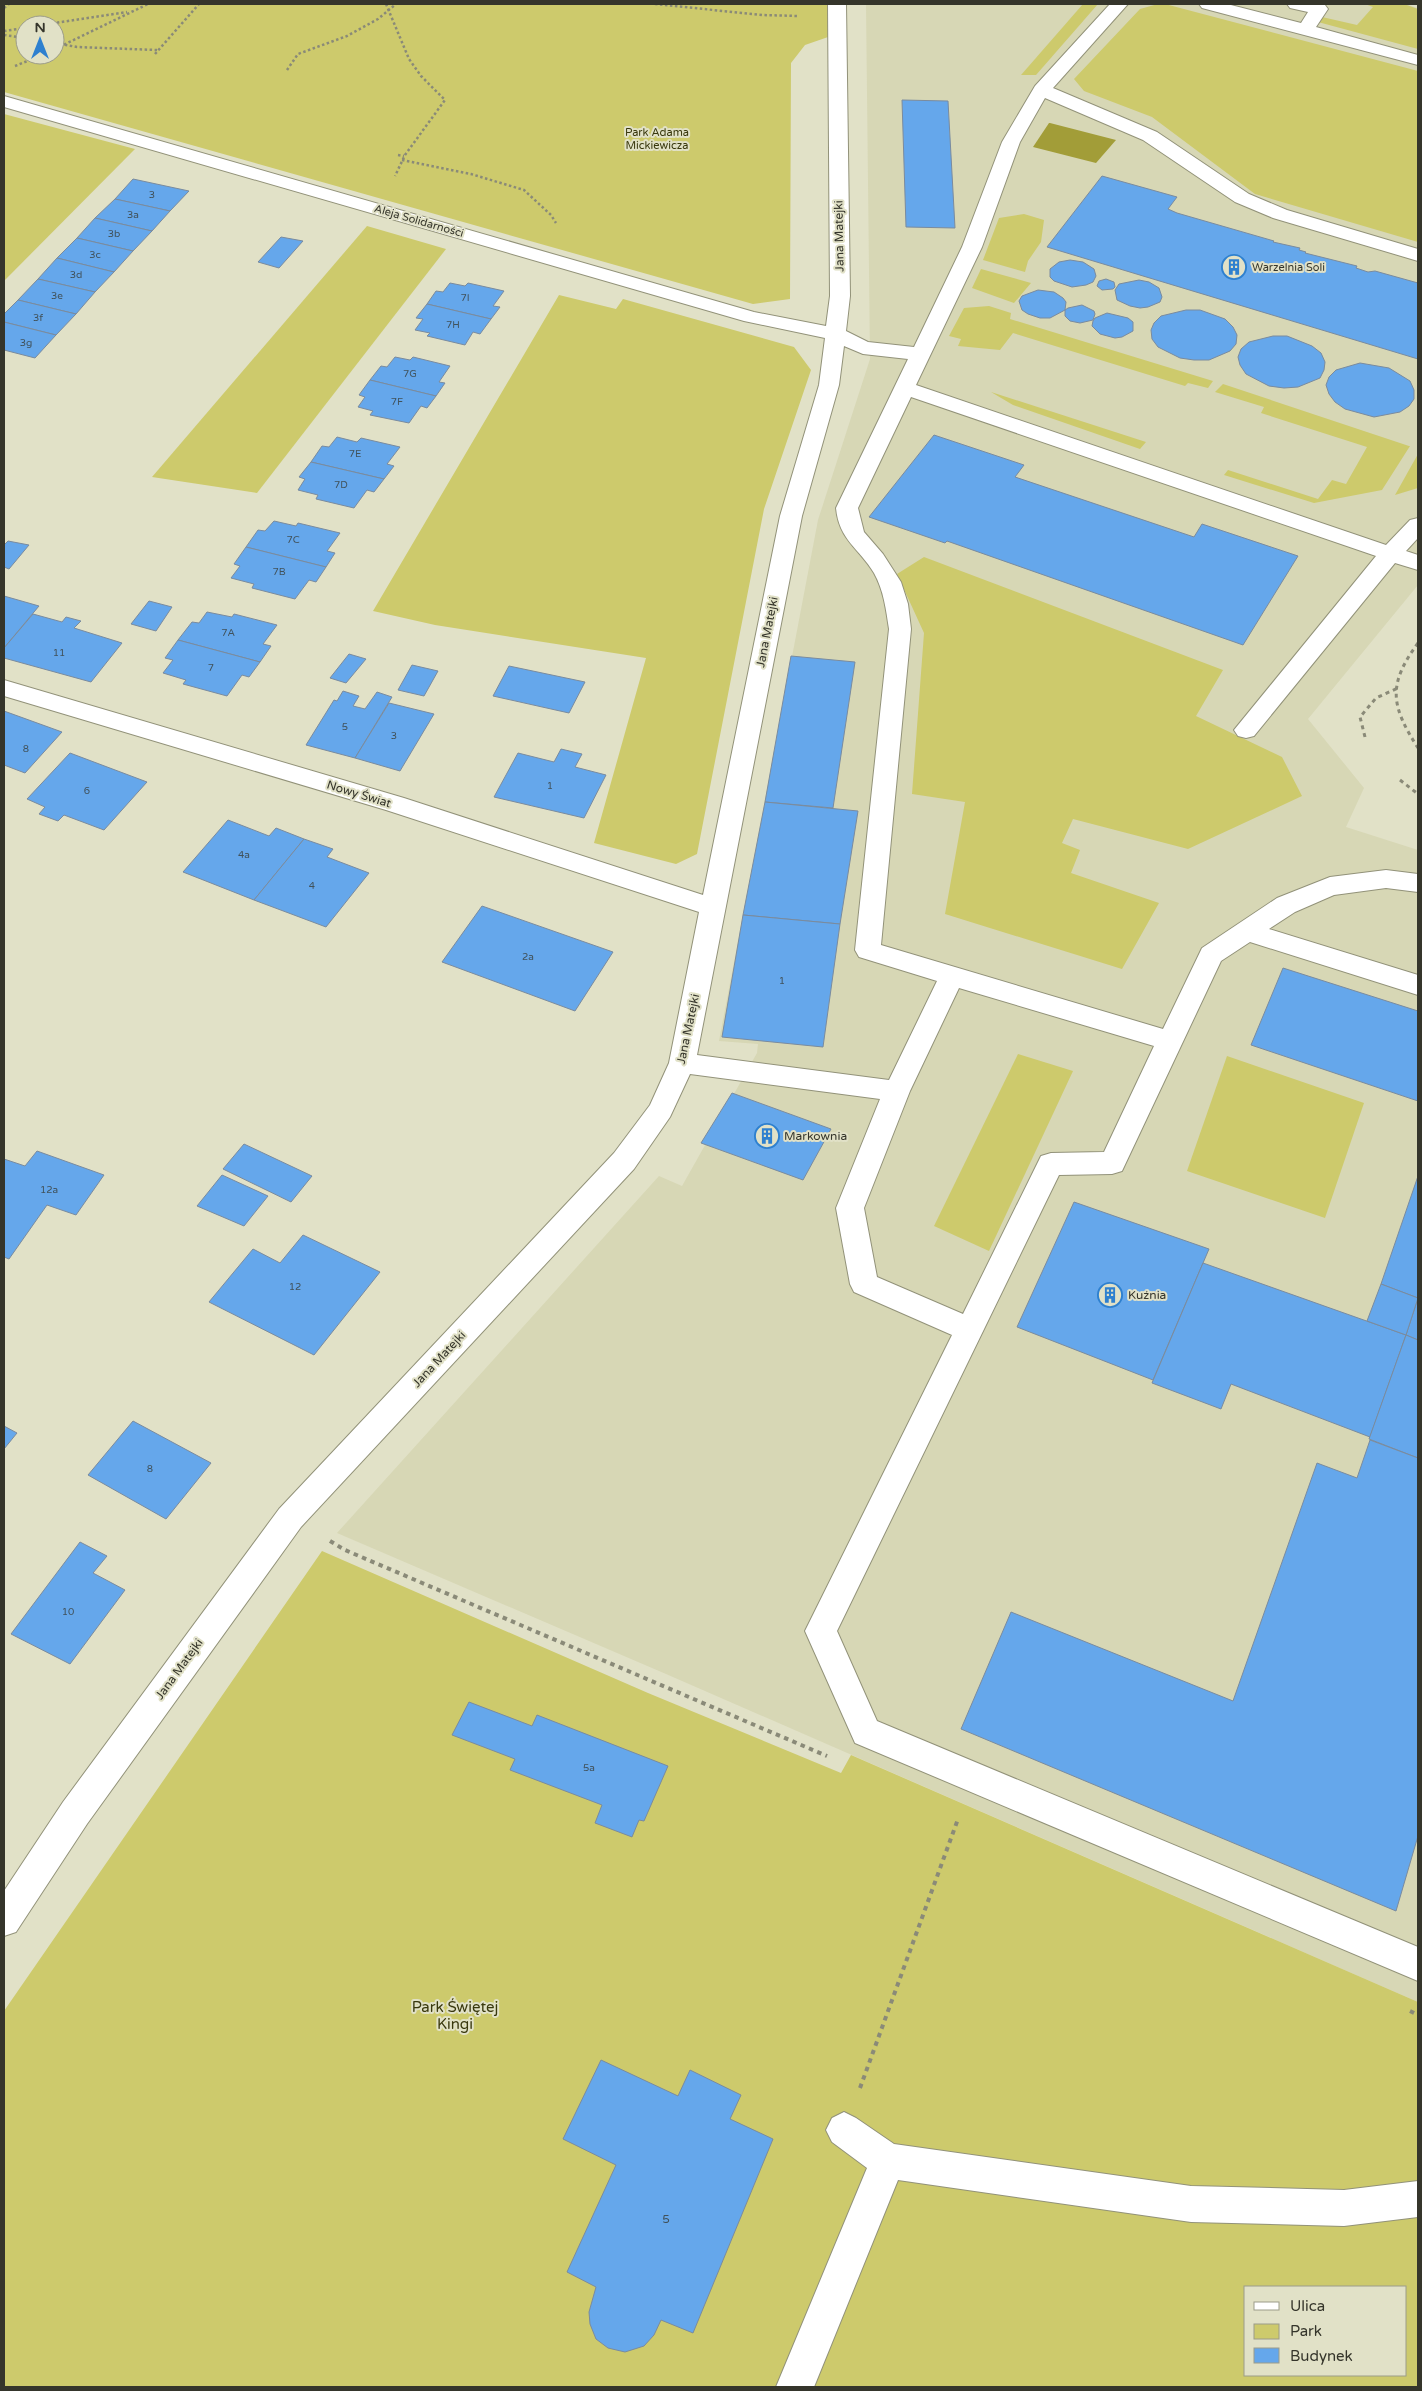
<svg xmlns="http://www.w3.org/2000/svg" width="1422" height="2391" font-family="'Varela Round',sans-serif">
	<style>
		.built { fill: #d7d7b5 }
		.green { fill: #cdca6c; fill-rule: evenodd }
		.water { fill: #a29d38 }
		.building { fill: #65a7eb; stroke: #7a8b9e }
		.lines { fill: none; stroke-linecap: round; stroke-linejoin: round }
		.minor-casing { stroke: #929279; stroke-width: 2 }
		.path-far2 { stroke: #8a8a78; stroke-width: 2.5; stroke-dasharray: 2.5 2.5; stroke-linecap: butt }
		.path-far1 { stroke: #8a8a78; stroke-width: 3; stroke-dasharray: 4 4; stroke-linecap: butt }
		.path { stroke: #8a8a78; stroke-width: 4; stroke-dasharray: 4.5 4.5; stroke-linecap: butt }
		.minor { fill: #fff; fill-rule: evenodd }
		.labels { text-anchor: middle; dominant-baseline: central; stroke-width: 4; stroke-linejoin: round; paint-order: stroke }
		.number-label { font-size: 10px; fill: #41525b }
		.far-park-label { font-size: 11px; fill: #39380d; stroke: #e1e1c7 }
		.far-street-label { font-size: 11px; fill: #35352b; stroke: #e1e1c7 }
		.far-poi-label { font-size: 11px; fill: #35352b; stroke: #e1e1c7; text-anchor: start }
		.street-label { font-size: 12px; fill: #35352b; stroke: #e1e1c7 }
		.poi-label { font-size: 12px; fill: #35352b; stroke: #e1e1c7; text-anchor: start }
		.near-number-label { font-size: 12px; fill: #41525b }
		.near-park-label { font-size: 15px; fill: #39380d; stroke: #e1e1c7 }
	</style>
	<rect width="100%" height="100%" fill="#e1e1c7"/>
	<!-- built -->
	<polygon class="built" points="866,4 1405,4 1418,8 1418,585 1308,719 1364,788 1346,827 1418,850 1418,2002 666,1674 337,1533 659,1176 682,1186 757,1053 758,1044 719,1041 818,520 870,359"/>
	<!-- green -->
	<g class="green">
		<path d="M4,4H831V36L805,45L791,63L790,299L753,304L4,92ZM25,25H55V55H25Z"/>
		<polygon points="1083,4 1098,4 1036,75 1021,75"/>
		<polygon points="1158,4 1165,4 1418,71 1418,242 1255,194 1152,117 1084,91 1074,79 1140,9"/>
		<polygon points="1365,4 1404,4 1418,9 1418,49 1318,22 1322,17 1357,25 1373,7"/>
		<polygon points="4,114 135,149 4,281"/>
		<polygon points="1024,214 1044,220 1041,242 1028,261 1025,272 983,260 999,218"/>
		<polygon points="367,226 446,249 257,493 152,477"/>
		<polygon points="981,269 1031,283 1014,303 972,288"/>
		<polygon points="559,295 616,309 623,299 794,347 811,370 764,509 697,854 676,864 594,843 646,658 435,625 373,611"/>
		<polygon points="989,306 1011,313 1010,319 1213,381 1208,388 1188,383 1185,386 1013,333 1000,350 958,346 961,339 949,336 964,308"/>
		<polygon points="1223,384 1409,446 1410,446 1382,490 1314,503 1224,475 1228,470 1318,499 1332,480 1346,484 1367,447 1261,413 1264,407 1215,392"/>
		<polygon points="991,392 1146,442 1140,449 1013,405"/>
		<polygon points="1418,454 1418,488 1395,495"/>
		<polygon points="924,557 1223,670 1196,716 1282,757 1302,796 1188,849 1073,819 1062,843 1080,850 1071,873 1159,903 1122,969 945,914 965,802 912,794 924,633 897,574"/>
		<polygon points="1018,1054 1073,1071 989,1251 934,1226"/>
		<polygon points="1227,1056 1364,1103 1325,1218 1187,1171"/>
		<path d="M322,1551L648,1693L841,1773L851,1755L1418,2002V2387H4V2011ZM1246,2287H1406V2375H1246Z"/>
	</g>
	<!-- water -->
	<polygon class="water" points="1049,123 1050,123 1116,140 1096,163 1033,147"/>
	<!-- building -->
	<g class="building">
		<polygon points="902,100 948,101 955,228 906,227"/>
		<polygon points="1102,176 1177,197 1168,209 1177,213 1274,241 1273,242 1300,248 1299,250 1306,252 1305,253 1357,266 1356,268 1368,272 1375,271 1418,283 1418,359 1047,247"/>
		<polygon points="133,179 189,191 170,211 115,199"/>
		<polygon points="115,199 170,211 152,231 95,218"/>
		<polygon points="95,218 152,231 133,251 77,238"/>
		<polygon points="281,237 303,241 279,268 258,262"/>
		<polygon points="77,238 133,251 114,272 57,258"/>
		<polygon points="57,258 114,272 95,292 38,279"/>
		<polygon points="1070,260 1083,262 1094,269 1096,276 1093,282 1086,285 1072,287 1054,281 1050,277 1050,269 1059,262"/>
		<polygon points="38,279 95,292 76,314 18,300"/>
		<polygon points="1106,279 1114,282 1115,287 1113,289 1102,290 1097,286 1099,281"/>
		<polygon points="1139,280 1149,282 1159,288 1162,297 1160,302 1148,307 1140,308 1130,306 1117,300 1115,290 1119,284"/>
		<polygon points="450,283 465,286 468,283 504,291 493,306 500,307 491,319 427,304 436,291 443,292"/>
		<polygon points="1038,290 1054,292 1063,298 1066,302 1065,310 1050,318 1040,318 1028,314 1022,310 1019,301 1022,296"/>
		<polygon points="18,300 76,314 56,335 4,322 4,314"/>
		<polygon points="427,304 491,319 480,334 473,332 465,345 427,336 430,333 415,330 423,319 416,318"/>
		<polygon points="1082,305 1094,311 1095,314 1093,320 1080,323 1070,321 1065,316 1065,310 1068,308"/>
		<polygon points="1186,310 1200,310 1225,319 1233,327 1237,335 1236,344 1230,351 1209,360 1194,360 1180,358 1158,347 1152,339 1151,330 1154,323 1161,316"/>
		<polygon points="1107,313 1128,318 1133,322 1133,331 1122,337 1115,338 1100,334 1092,326 1093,321 1095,318"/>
		<polygon points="4,322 56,335 35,358 4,350"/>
		<polygon points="1273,336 1287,336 1312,346 1321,353 1325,362 1324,370 1320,378 1298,387 1284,388 1269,386 1246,374 1240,365 1238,357 1241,349 1249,342"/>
		<polygon points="395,357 410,360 413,357 450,366 439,382 445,383 436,396 370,380 381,366 387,367"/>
		<polygon points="1360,363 1389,368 1410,381 1414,390 1414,399 1409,406 1400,412 1374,417 1345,409 1335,402 1329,394 1326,385 1329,377 1336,370"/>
		<polygon points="370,380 436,396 427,408 421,406 409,423 370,415 373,411 358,407 365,397 359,395"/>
		<polygon points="934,435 1024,465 1015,477 1194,537 1202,524 1298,556 1243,645 947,541 945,543 869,517"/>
		<polygon points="337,437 357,442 361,438 400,447 387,464 394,466 384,479 311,462 322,446 329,447"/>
		<polygon points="311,462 384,479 374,492 367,490 354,508 316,499 318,495 298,490 305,479 299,477"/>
		<polygon points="274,521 296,526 298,523 340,533 327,551 335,553 326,567 246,547 258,530 265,531"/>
		<polygon points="8,541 29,545 9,569 4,567 4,545"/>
		<polygon points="246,547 326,567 316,582 309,580 295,599 252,588 254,584 231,578 240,566 234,564"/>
		<polygon points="4,596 39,606 4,648"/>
		<polygon points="149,601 172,607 156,631 131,624"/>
		<polygon points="207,612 232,617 234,614 277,625 263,644 271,646 260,662 178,640 192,622 199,623"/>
		<polygon points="33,614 62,622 66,617 81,621 74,628 122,643 91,682 4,658 4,648"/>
		<polygon points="178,640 260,662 249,677 242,675 227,696 183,684 186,680 163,673 173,660 165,658"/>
		<polygon points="349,654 366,659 346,683 330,678"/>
		<polygon points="791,656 855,662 833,808 765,802"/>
		<polygon points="412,665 438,671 424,696 398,690"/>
		<polygon points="509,666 585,682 569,713 493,696"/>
		<polygon points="343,691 359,696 353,706 365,709 377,692 392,697 355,758 306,745 334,700 337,701"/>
		<polygon points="389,703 434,714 400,771 355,758"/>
		<polygon points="4,711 62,732 25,773 4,765"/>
		<polygon points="561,749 582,754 575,767 606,775 584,818 494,797 518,753 554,762"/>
		<polygon points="70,753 147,782 104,830 64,815 58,821 39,814 45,807 27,799"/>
		<polygon points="765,802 858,811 840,924 743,915"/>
		<polygon points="228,820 269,836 276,828 304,839 254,900 183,872"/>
		<polygon points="304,839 333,849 327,857 369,873 326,927 254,900"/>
		<polygon points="482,906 613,952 575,1011 442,962"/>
		<polygon points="743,915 840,924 823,1047 722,1037"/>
		<polygon points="1283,968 1418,1011 1418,1101 1251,1045"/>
		<polygon points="732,1093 831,1129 803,1180 701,1143"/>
		<polygon points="244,1144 312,1176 291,1202 223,1169"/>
		<polygon points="37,1151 104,1175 76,1215 47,1205 9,1259 4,1257 4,1159 25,1166"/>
		<polygon points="222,1175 268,1196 244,1226 197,1206"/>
		<polygon points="1418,1176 1418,1340 1406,1335 1418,1298 1381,1284"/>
		<polygon points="1074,1202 1209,1249 1153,1380 1017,1327"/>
		<polygon points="303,1235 380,1272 314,1355 209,1302 253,1249 280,1263"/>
		<polygon points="1203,1263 1406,1335 1370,1437 1231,1384 1221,1409 1152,1383"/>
		<polygon points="1381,1284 1418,1298 1406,1335 1367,1321"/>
		<polygon points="1406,1335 1418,1340 1418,1458 1369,1439"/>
		<polygon points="133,1421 211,1463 166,1519 88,1475"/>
		<polygon points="4,1426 17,1433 4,1449"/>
		<polygon points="1370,1440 1418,1458 1418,1836 1396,1911 961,1729 1011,1612 1233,1701 1317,1463 1357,1478"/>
		<polygon points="80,1542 107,1556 93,1573 125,1590 70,1664 11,1634"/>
		<polygon points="469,1702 532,1726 537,1715 668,1766 644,1821 639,1820 632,1837 595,1823 602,1805 510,1770 515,1759 452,1735"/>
		<polygon points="601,2060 678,2096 690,2070 741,2095 730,2119 773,2139 693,2333 661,2320 654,2335 644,2346 625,2352 608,2348 596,2339 590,2324 589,2312 596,2287 567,2272 616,2165 563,2139"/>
	</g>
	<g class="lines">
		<defs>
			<g id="minor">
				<path d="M828,4H846L850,296L846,331L868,342L914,347L962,247L1002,142L1035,86L1110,4H1128L1053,88L1157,132L1249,194L1287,210L1418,249V261L1273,218L1235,202L1143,140L1045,98L1020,142L982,247L916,385L1386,545L1410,520L1418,518V538L1406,551L1418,555V570L1395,563L1254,736L1246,738L1238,736L1234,730L1376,556L911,397L858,508L864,532L883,554L901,582L908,604L911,629L881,945L1163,1029L1202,948L1277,898L1330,877L1386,870L1418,874V892L1386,888L1334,895L1295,912L1269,929L1418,975V995L1250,942L1221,961L1122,1171L1112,1174L1059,1175L837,1631L877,1721L1418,1947V1981L855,1743L805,1631L952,1335L854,1292L850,1284L836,1208L880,1099L690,1074L670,1117L634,1169L301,1527L87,1824L16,1932L4,1936V1891L63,1802L279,1509L614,1153L650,1105L669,1063L699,912L386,810L4,696V680L404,798L703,895L780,516L819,385L825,338L744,321L4,107V96L754,312L826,326L830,296ZM844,346L863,354L908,359L836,508C839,540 859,548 874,573C884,591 886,610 889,629L855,950L859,957L937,981L889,1080L697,1055L802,516L839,385ZM959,988L1154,1046L1104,1152L1051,1153L1041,1156L963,1314L877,1277L864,1208L910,1091Z"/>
				<polygon points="1199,4 1227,4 1301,23 1308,12 1290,8 1287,4 1325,5 1328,9 1316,27 1418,55 1418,65 1202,8"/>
				<polygon points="844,2112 856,2118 894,2144 1191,2186 1344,2190 1418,2181 1418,2217 1344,2226 1191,2222 898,2180 814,2387 776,2387 867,2168 832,2142 826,2130 832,2118"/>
			</g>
		</defs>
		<!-- minor casing -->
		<use href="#minor" class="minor-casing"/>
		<!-- path-far2 -->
		<g class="path-far2">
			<polyline points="386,4 409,59 421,76 445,100 405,155 395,176"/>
			<polyline points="655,4 762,15 799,16"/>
			<polyline points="4,8 9,4"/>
			<polyline points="42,25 127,12"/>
			<polyline points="4,31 25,28"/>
			<polyline points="4,35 25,38"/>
			<polyline points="55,43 77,47 157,50"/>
			<polyline points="55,49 148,4"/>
			<polyline points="155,54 199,4"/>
			<polyline points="15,66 42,55"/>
			<polyline points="287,70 298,54 347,36 378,19 396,4"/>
			<polyline points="398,155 404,156"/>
			<polyline points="402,160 471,174 524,190 551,215 556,223"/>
		</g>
		<!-- path-far1 -->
		<g class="path-far1">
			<path d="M1418,643C1387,685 1391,706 1418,748"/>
			<polyline points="1365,737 1360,717 1376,698 1398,688"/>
			<polyline points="1400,780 1418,794"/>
		</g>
		<!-- path -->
		<g class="path">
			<polyline points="330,1541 345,1550 827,1756"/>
			<polyline points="1410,2011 1418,2015"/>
			<polyline points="860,2088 958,1819"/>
		</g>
		<!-- minor -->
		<use href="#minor" class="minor"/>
	</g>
	<!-- icons -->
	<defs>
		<symbol id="building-ring" viewBox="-11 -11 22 22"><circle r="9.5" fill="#e1e1c7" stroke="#2e80cf" stroke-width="1.5"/><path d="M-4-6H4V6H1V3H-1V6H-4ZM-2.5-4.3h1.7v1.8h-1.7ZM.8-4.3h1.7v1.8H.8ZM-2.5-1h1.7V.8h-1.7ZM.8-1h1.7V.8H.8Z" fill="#2e80cf"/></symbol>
	</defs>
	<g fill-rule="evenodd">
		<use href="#building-ring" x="1220" y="253" width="28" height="28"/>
		<use href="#building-ring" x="753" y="1122" width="28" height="28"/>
		<use href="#building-ring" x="1096" y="1281" width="28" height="28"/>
	</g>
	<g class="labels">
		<!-- number labels -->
		<g class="number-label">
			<text x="152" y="195">3</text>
			<text x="133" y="215">3a</text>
			<text x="114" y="234">3b</text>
			<text x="95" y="255">3c</text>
			<text x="76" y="275">3d</text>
			<text x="57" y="296">3e</text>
			<text x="465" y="298">7I</text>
			<text x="38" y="318">3f</text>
			<text x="453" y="325">7H</text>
			<text x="26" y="343">3g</text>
			<text x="410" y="374">7G</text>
			<text x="397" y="402">7F</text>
			<text x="355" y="454">7E</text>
			<text x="341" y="485">7D</text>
			<text x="293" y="540">7C</text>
			<text x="279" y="572">7B</text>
			<text x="228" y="633">7A</text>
			<text x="59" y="653">11</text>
			<text x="211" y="668">7</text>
			<text x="345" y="727">5</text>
			<text x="394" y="736">3</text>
			<text x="26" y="749">8</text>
			<text x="550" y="786">1</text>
			<text x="87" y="791">6</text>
			<text x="244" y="855">4a</text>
			<text x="312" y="886">4</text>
			<text x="528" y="957">2a</text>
			<text x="782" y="981">1</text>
			<text x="49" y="1190">12a</text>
			<text x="295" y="1287">12</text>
			<text x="150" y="1469">8</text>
			<text x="68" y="1612">10</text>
			<text x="589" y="1768">5a</text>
		</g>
		<!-- far-park labels -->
		<g class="far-park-label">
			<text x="657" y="132">Park Adama<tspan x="657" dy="13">Mickiewicza</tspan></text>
		</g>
		<!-- far-street labels -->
		<g class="far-street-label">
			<text transform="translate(419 221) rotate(16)">Aleja Solidarności</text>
		</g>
		<!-- far-poi labels -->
		<g class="far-poi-label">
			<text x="1252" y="267">Warzelnia Soli</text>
		</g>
		<!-- street labels -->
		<g class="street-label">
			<text transform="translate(839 236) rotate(-91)">Jana Matejki</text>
			<text transform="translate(767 632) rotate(-79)">Jana Matejki</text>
			<text transform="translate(359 794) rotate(17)">Nowy Świat</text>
			<text transform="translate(688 1029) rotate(-78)">Jana Matejki</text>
			<text transform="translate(439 1359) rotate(-47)">Jana Matejki</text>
			<text transform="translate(179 1669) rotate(-54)">Jana Matejki</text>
		</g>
		<!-- poi labels -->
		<g class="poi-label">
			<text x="784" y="1136">Markownia</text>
			<text x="1128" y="1295">Kuźnia</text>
		</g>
		<!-- near-number labels -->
		<g class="near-number-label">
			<text x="666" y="2219">5</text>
		</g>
		<!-- near-park labels -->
		<g class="near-park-label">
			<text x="455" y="2007">Park Świętej<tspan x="455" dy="17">Kingi</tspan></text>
		</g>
	</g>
	<!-- border -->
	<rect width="1422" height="2391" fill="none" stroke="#35352b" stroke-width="10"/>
	<!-- legend -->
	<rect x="1244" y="2286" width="162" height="90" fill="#e1e1c7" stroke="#9c9c89"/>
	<rect x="1254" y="2302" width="25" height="8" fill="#ffffff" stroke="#9c9c89"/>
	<text x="1290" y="2311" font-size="15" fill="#35352b">Ulica</text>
	<rect x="1254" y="2324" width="25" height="15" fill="#cdca6c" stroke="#9c9c89"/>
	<text x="1290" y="2336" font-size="15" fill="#35352b">Park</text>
	<rect x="1254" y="2348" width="25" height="15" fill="#65a7eb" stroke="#9c9c89"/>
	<text x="1290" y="2361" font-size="15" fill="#35352b">Budynek</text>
	<!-- north arrow -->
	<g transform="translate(40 40)"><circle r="24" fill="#e1e1c7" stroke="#9c9c89"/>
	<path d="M0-4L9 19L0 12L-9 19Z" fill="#2e80cf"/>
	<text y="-8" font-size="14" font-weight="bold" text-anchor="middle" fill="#35352b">N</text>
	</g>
</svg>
